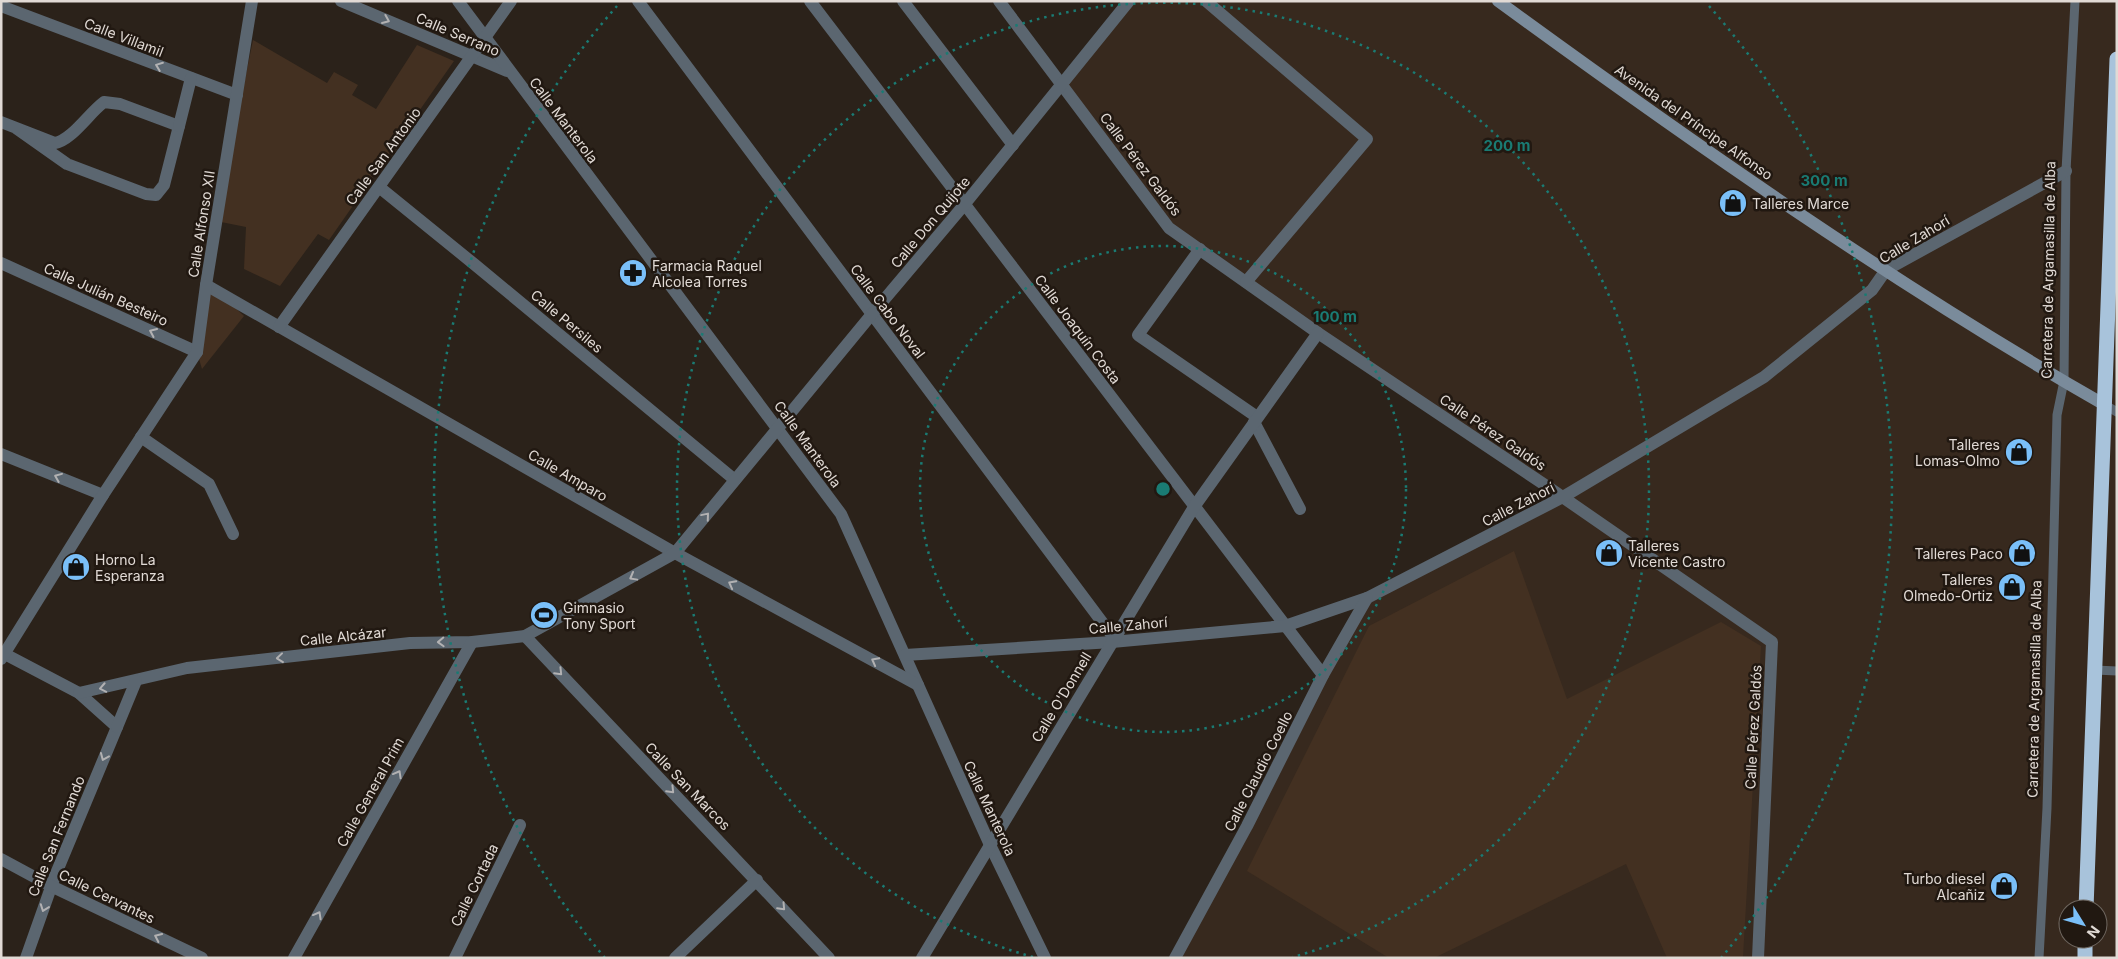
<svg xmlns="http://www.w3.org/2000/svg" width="2118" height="959" font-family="Inter,sans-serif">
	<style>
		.built { fill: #37291e; fill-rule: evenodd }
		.green { fill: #433021 }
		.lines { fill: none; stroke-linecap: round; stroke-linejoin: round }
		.lane { stroke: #5b6670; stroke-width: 9 }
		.street { stroke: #5b6670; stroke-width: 12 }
		.secondary { stroke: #7a8b9b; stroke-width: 12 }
		.highway { stroke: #a8c3db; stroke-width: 15 }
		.oneway { stroke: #b2b1b2 }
		.ring { fill: none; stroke: #1a7b73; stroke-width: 2.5; stroke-dasharray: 2.5 5 }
		.labels { text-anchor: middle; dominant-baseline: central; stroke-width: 5; stroke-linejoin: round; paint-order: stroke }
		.street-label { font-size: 14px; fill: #e1dad5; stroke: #211811 }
		.poi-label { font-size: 14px; fill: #e1dad5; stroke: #211811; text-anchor: start }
		.centre { fill: #1a7b73; stroke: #211811; stroke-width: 2.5 }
		.ring-label { font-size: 15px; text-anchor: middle; font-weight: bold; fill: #1a7b73; stroke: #211811; stroke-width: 5; stroke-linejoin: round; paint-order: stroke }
	</style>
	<rect width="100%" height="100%" fill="#2b221a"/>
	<!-- built -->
	<path class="built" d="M1129,1H2117V958H1175L1367,598L1562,497L1169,228L1062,83ZM2068,909H2098V939H2068Z"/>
	<!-- green -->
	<g class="green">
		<polygon points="253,40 327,83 334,72 358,85 352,95 376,109 417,45 454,61 329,240 318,234 280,286 244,269 246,227 221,222 240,104"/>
		<polygon points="206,285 219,293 244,316 202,369 197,352"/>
		<polygon points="1514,551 1567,699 1721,622 1761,646 1743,957 1667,958 1626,864 1434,958 1389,958 1247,871 1369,626"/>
	</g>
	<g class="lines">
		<!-- lane -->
		<g class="lane">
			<polyline points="2105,405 2117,412"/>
			<polyline points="2095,670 2117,671"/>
			<polyline points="2039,958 2047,808 2057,415 2064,381 2066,171 2075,1"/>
		</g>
		<!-- street -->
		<g class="street">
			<polyline points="341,1 507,71"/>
			<polyline points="458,1 841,514 990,845 1045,958"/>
			<polyline points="638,1 1114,638"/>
			<polyline points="810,1 1323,675"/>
			<polyline points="903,1 1013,145"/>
			<polyline points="999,1 1169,228 1318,333 1548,487 1772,642 1758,958"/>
			<polyline points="1206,1 1367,139 1246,282"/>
			<polyline points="1,6 237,95"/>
			<path d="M1,122L55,143C72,140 89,113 104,102L120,104L179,126L164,185L156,195L146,194L67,164L16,128"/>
			<polyline points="179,126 191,78"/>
			<polyline points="379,187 474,264 735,480"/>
			<polyline points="1200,249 1138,335 1257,417"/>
			<polyline points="1,263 197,352"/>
			<polyline points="206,285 675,553 918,685"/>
			<polyline points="279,327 511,1"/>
			<polyline points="1254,422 1300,509"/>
			<polyline points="141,437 209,484 233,534"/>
			<polyline points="1,454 103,495"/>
			<polyline points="525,636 829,958"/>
			<polyline points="1,652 79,693 117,727 55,876 26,958"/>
			<polyline points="905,655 1112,642 1285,626 1367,598 1563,497 1764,377 1872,290 1886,270 2066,171"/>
			<polyline points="1,659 103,495 197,352 206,285 252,1"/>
			<polyline points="79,693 187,668 410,643 472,642 525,636 675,553 872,314 964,205 1129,1"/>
			<polyline points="117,727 136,681"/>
			<polyline points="1,859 51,886 202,958"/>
			<polyline points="294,958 472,642"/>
			<polyline points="455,958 520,825"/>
			<polyline points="675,958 757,880"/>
			<polyline points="922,958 1194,507 1318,333"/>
			<polyline points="1175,958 1247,826 1323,675 1367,598"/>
		</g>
		<!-- secondary -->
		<path class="secondary" d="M1498,1C1694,144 1894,284 2105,405"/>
		<!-- highway -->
		<g class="highway">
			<polyline points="2086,909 2117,59"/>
			<polyline points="2085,958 2085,939"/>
		</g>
	</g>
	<!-- one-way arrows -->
	<defs><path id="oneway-chevron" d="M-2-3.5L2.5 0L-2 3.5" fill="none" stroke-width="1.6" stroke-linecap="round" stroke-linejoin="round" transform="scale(1.25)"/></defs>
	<g class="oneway">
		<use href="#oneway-chevron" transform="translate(386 20) rotate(23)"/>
		<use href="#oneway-chevron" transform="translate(159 66) rotate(-159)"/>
		<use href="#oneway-chevron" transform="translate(153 332) rotate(-156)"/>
		<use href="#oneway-chevron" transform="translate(58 477) rotate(-158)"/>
		<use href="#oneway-chevron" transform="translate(706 516) rotate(-50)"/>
		<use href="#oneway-chevron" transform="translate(633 577) rotate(151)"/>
		<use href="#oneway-chevron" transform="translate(732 584) rotate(-152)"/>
		<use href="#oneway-chevron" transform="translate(441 642) rotate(178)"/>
		<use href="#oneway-chevron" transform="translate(280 658) rotate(174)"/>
		<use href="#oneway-chevron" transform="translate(875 661) rotate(-152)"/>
		<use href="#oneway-chevron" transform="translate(559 672) rotate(46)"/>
		<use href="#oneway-chevron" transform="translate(103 688) rotate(169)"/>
		<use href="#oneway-chevron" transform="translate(104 757) rotate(113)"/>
		<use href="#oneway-chevron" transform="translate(398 774) rotate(-61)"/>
		<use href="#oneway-chevron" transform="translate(671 790) rotate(46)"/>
		<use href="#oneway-chevron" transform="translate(782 907) rotate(47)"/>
		<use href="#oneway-chevron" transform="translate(44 908) rotate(110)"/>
		<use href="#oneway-chevron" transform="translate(318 915) rotate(-61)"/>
		<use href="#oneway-chevron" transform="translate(158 937) rotate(-155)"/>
	</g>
	<!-- distance rings -->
	<g class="ring">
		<circle cx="1163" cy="489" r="243"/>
		<path d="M1033 957A486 486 0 1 1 1293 957"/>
		<path d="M605 958A729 729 0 0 1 617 6M1709 6A729 729 0 0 1 1721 958"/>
	</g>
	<!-- icons -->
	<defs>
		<symbol id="shop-disc" viewBox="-11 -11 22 22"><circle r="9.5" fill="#7abff8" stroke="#211811"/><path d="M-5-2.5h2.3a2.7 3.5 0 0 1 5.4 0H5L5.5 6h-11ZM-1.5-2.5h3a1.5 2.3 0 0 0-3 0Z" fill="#111"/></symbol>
		<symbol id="pharmacy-disc" viewBox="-11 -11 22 22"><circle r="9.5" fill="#7abff8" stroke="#211811"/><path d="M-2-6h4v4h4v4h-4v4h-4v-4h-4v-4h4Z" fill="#111"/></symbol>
		<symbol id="stadium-disc" viewBox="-11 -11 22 22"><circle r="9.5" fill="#7abff8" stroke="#211811"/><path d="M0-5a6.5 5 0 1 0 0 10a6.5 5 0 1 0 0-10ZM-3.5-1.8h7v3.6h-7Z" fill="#111"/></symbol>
	</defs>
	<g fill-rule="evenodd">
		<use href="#shop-disc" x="1717" y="187" width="32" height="32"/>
		<use href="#pharmacy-disc" x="617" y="257" width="32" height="32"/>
		<use href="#shop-disc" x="2003" y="436" width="32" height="32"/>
		<use href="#shop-disc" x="1593" y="537" width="32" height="32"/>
		<use href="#shop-disc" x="2006" y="537" width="32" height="32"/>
		<use href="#shop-disc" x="60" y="551" width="32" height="32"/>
		<use href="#shop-disc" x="1996" y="571" width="32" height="32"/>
		<use href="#stadium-disc" x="528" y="599" width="32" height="32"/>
		<use href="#shop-disc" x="1988" y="870" width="32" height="32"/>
	</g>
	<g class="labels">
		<!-- street labels -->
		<g class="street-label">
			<text transform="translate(458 34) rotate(23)">Calle Serrano</text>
			<text transform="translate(124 37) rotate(21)">Calle Villamil</text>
			<text transform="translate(564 120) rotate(53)">Calle Manterola</text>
			<text transform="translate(1694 122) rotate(35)">Avenida del Príncipe Alfonso</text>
			<text transform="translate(383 156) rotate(-54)">Calle San Antonio</text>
			<text transform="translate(1141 164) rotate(53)">Calle Pérez Galdós</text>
			<text transform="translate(930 222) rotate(-50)">Calle Don Quijote</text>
			<text transform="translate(201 224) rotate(-81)">Calle Alfonso XII</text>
			<text transform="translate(1914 239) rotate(-31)">Calle Zahorí</text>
			<text transform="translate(2048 270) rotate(-89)">Carretera de Argamasilla de Alba</text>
			<text transform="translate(106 294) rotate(24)">Calle Julián Besteiro</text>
			<text transform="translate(888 311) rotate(53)">Calle Cabo Noval</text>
			<text transform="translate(567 321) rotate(40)">Calle Persiles</text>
			<text transform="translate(1078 329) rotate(53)">Calle Joaquín Costa</text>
			<text transform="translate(1493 432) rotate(34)">Calle Pérez Galdós</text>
			<text transform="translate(808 444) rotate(54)">Calle Manterola</text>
			<text transform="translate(568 475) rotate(30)">Calle Amparo</text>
			<text transform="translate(1518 504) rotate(-27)">Calle Zahorí</text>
			<text transform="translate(1128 625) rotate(-5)">Calle Zahorí</text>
			<text transform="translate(343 636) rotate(-6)">Calle Alcázar</text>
			<text transform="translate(2034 689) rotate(-89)">Carretera de Argamasilla de Alba</text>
			<text transform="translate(1061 697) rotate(-59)">Calle O'Donnell</text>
			<text transform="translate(1753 727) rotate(-87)">Calle Pérez Galdós</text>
			<text transform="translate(1258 771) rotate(-63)">Calle Claudio Coello</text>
			<text transform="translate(688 786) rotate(46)">Calle San Marcos</text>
			<text transform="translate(370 792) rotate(-61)">Calle General Prim</text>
			<text transform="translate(990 808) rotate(65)">Calle Manterola</text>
			<text transform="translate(56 836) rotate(-68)">Calle San Fernando</text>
			<text transform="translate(474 885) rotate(-64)">Calle Cortada</text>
			<text transform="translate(107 896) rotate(26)">Calle Cervantes</text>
		</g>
		<!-- poi labels -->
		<g class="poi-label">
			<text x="1752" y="203">Talleres Marce</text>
			<text x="652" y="265">Farmacia Raquel<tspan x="652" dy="16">Alcolea Torres</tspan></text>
			<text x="2000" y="444" text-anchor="end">Talleres<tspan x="2000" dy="16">Lomas-Olmo</tspan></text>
			<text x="1628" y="545">Talleres<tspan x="1628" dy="16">Vicente Castro</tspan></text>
			<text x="2003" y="553" text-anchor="end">Talleres Paco</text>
			<text x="95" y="559">Horno La<tspan x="95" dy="16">Esperanza</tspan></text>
			<text x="1993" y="579" text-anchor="end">Talleres<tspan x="1993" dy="16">Olmedo-Ortiz</tspan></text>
			<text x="563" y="607">Gimnasio<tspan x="563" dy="16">Tony Sport</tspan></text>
			<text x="1985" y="878" text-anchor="end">Turbo diesel<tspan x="1985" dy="16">Alcañiz</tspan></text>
		</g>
	</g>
	<circle cx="1163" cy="489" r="8" class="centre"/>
	<g class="ring-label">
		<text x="1507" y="151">200 m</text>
		<text x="1824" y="186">300 m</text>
		<text x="1335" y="322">100 m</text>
	</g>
	<!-- border -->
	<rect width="2118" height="959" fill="none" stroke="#e1dad5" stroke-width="5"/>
	<!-- north arrow -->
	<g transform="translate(2083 924) rotate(127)"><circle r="24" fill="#211811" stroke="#6e665f"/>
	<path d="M0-4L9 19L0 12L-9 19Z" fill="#7abff8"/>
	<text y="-8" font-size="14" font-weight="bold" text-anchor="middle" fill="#e1dad5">N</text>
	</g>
</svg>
